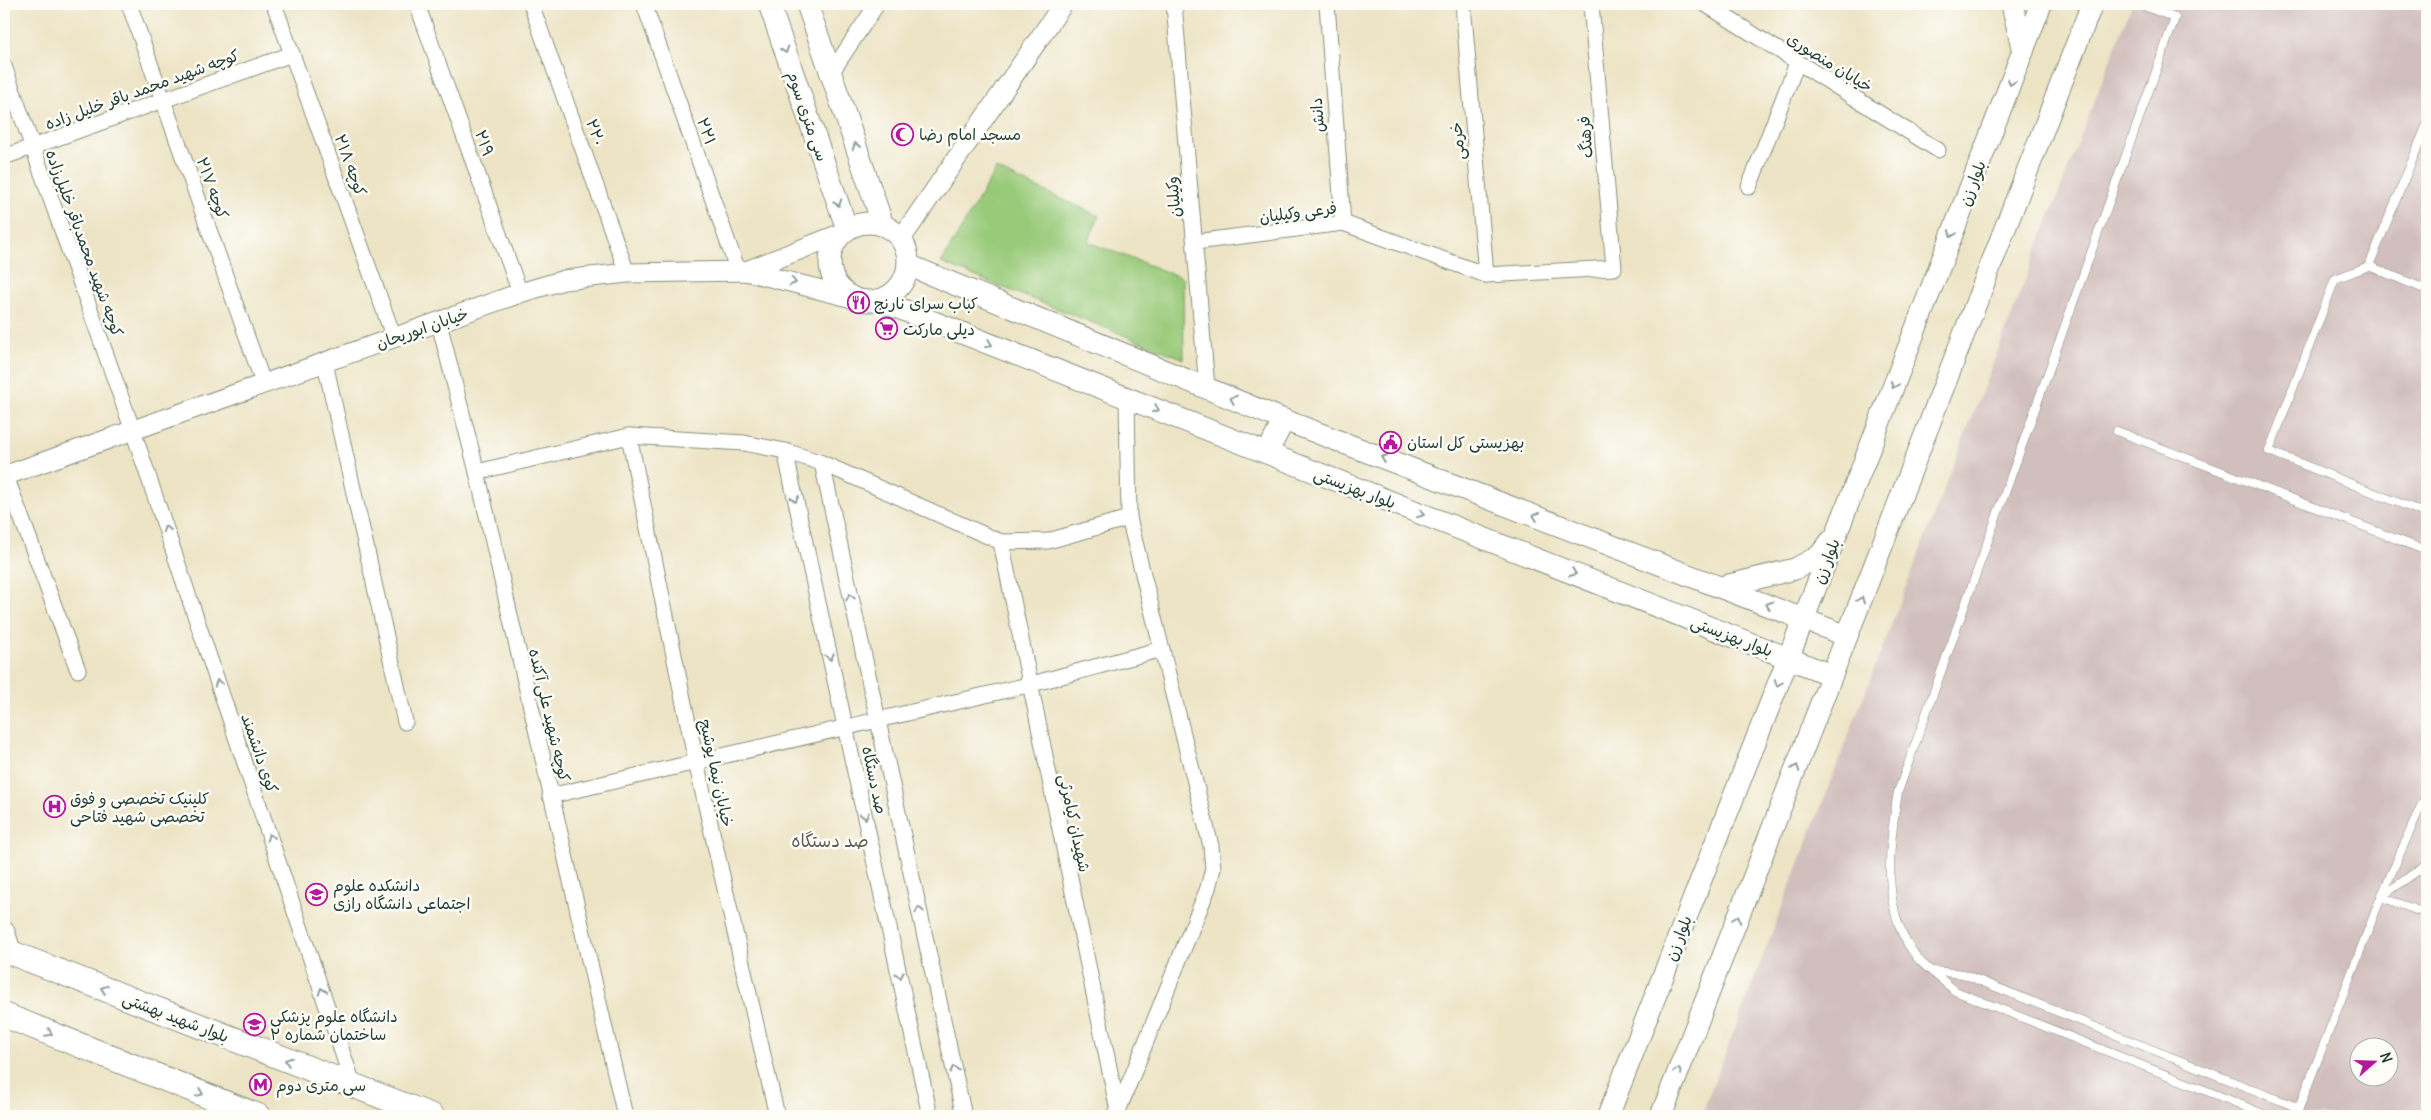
<svg xmlns="http://www.w3.org/2000/svg" width="2431" height="1120" font-family="Delius,'Playpen Sans Arabic',sans-serif">
	<style>
		.industrial { fill: #d1bfbe; fill-rule: evenodd }
		.green { fill: #99ca79; stroke: #5c8456 }
		.lines { fill: none; stroke-linecap: round; stroke-linejoin: round }
		.service-casing { stroke: #86907c; stroke-width: 9 }
		.minor-casing { stroke: #86907c; stroke-width: 17 }
		.tertiary-casing { stroke: #86907c; stroke-width: 21 }
		.secondary-casing { stroke: #86907c; stroke-width: 23 }
		.primary-casing { stroke: #86907c; stroke-width: 26 }
		.service { stroke: #fff; stroke-width: 8 }
		.minor { stroke: #fff; stroke-width: 15 }
		.tertiary { stroke: #fff; stroke-width: 19 }
		.secondary { stroke: #fff; stroke-width: 21 }
		.primary { stroke: #fff; stroke-width: 24 }
		.oneway { stroke: #8f9e9a }
		.labels { text-anchor: middle; dominant-baseline: central; stroke-width: 5; stroke-linejoin: round; paint-order: stroke }
		.street-label { font-size: 16px; fill: #1f3d34; stroke: #fdfcf7 }
		.poi-label { font-size: 16px; fill: #1f3d34; stroke: #fdfcf7; text-anchor: start }
		.neighbourhood-label { font-size: 18px; fill: #5c5d56; stroke: #fdfcf7 }
	</style>
	<rect width="100%" height="100%" fill="#fdfcf7"/>
	<filter id="ink" filterUnits="userSpaceOnUse"><feTurbulence type="fractalNoise" baseFrequency=".02" numOctaves="2"/><feDisplacementMap in="SourceGraphic" scale="10" xChannelSelector="R" yChannelSelector="G"/><feConvolveMatrix kernelMatrix="1 2 1 2 8 2 1 2 1" color-interpolation-filters="sRGB"/></filter>
	<filter id="wash" filterUnits="userSpaceOnUse"><feTurbulence type="fractalNoise" baseFrequency=".0096" numOctaves="4" result="noise"/><feDisplacementMap in="SourceGraphic" scale="20" xChannelSelector="R" yChannelSelector="G"/><feGaussianBlur stdDeviation="1.12" result="paint"/><feColorMatrix in="noise" values="0 0 0 0 0 0 0 0 0 0 0 0 0 0 0 0 0 1.4 0 .05"/><feComposite in="paint" operator="in"/></filter>
	<g filter="url(#wash)">
		<rect width="100%" height="100%" fill="#ede4c5"/>
		<!-- industrial -->
		<path class="industrial" d="M2132,4H2427V1116H1701ZM2358,1048H2388V1078H2358Z"/>
		<!-- green -->
		<polygon class="green" points="996,169 1099,216 1088,242 1183,278 1184,359 941,263"/>
	</g>
	<g filter="url(#ink)">
		<g class="lines">
			<defs>
				<g id="service">
					<path d="M2139,4L2175,18L1898,792C1889,848 1879,914 1920,961C1930,971 1944,981 1955,991L2227,1099L2258,1112L2257,1116"/>
					<polyline points="2427,124 2369,266 2427,290"/>
					<polyline points="2369,266 2335,279 2269,451 2427,514"/>
					<polyline points="2117,431 2427,551"/>
					<polyline points="2427,792 2381,897 2427,914"/>
					<polyline points="1934,971 1963,974 2299,1108 2296,1116"/>
					<polyline points="2299,1108 2381,897 2427,864"/>
					<polyline points="2258,1112 2268,1116"/>
				</g>
				<g id="minor">
					<polyline points="129,4 264,385"/>
					<polyline points="274,4 394,338"/>
					<polyline points="417,4 520,293"/>
					<polyline points="531,4 627,273"/>
					<polyline points="644,4 738,271"/>
					<polyline points="1174,4 1207,388"/>
					<polyline points="1327,4 1343,223"/>
					<polyline points="1463,4 1486,275"/>
					<polyline points="1705,4 1938,150"/>
					<polyline points="4,66 133,431 354,1087"/>
					<polyline points="831,73 877,4"/>
					<polyline points="4,157 292,54"/>
					<polyline points="1749,187 1797,63"/>
					<polyline points="1195,242 1343,223 1486,275 1614,268 1591,4"/>
					<polyline points="439,323 477,472 625,1116"/>
					<polyline points="325,363 405,722"/>
					<polyline points="629,436 696,762 777,1116"/>
					<polyline points="785,451 930,1116"/>
					<polyline points="822,463 964,1116"/>
					<polyline points="4,471 78,670"/>
					<polyline points="477,472 629,436 744,443 785,451 822,463 1001,542 1048,541 1129,518 1127,398"/>
					<polyline points="1001,542 1118,1111"/>
					<polyline points="550,796 1028,685 1162,649"/>
					<polyline points="1113,1116 1118,1111 1208,888 1213,868 1211,846 1129,518"/>
				</g>
				<g id="tertiary">
					<polyline points="901,239 1063,4"/>
					<polyline points="746,271 842,233"/>
					<polyline points="4,476 520,293 564,280 627,273 746,271 853,298"/>
				</g>
				<g id="secondary">
					<polyline points="769,4 847,229"/>
					<polyline points="807,4 883,225"/>
					<polyline points="2012,4 2023,52"/>
					<circle cx="869" cy="262" r="39"/>
					<polyline points="908,265 1284,420 1847,636"/>
					<polyline points="878,300 1831,675"/>
					<polyline points="1267,453 1284,420"/>
					<polyline points="1721,587 1795,569 1819,556 1831,541"/>
					<polyline points="4,932 11,953"/>
					<polyline points="1608,1116 1804,618 2041,4"/>
					<polyline points="1661,1116 2092,4"/>
				</g>
				<g id="primary">
					<polyline points="4,950 432,1116"/>
					<polyline points="4,1015 258,1116"/>
				</g>
			</defs>
			<!-- service casing -->
			<use href="#service" class="service-casing"/>
			<!-- minor casing -->
			<use href="#minor" class="minor-casing"/>
			<!-- tertiary casing -->
			<use href="#tertiary" class="tertiary-casing"/>
			<!-- secondary casing -->
			<use href="#secondary" class="secondary-casing"/>
			<!-- primary casing -->
			<use href="#primary" class="primary-casing"/>
			<!-- service -->
			<use href="#service" class="service"/>
			<!-- minor -->
			<use href="#minor" class="minor"/>
			<!-- tertiary -->
			<use href="#tertiary" class="tertiary"/>
			<!-- secondary -->
			<use href="#secondary" class="secondary"/>
			<!-- primary -->
			<use href="#primary" class="primary"/>
		</g>
		<!-- one-way arrows -->
		<defs><path id="oneway-chevron" d="M-2-3.5L2.5 0L-2 3.5" fill="none" stroke-width="1.6" stroke-linecap="round" stroke-linejoin="round" transform="scale(1.25)"/></defs>
		<g class="oneway">
			<use href="#oneway-chevron" transform="translate(785 50) rotate(71)"/>
			<use href="#oneway-chevron" transform="translate(2011 82) rotate(111)"/>
			<use href="#oneway-chevron" transform="translate(856 146) rotate(-109)"/>
			<use href="#oneway-chevron" transform="translate(838 203) rotate(71)"/>
			<use href="#oneway-chevron" transform="translate(1952 234) rotate(111)"/>
			<use href="#oneway-chevron" transform="translate(793 282) rotate(14)"/>
			<use href="#oneway-chevron" transform="translate(989 344) rotate(21)"/>
			<use href="#oneway-chevron" transform="translate(1894 385) rotate(111)"/>
			<use href="#oneway-chevron" transform="translate(1233 399) rotate(-158)"/>
			<use href="#oneway-chevron" transform="translate(1156 409) rotate(22)"/>
			<use href="#oneway-chevron" transform="translate(1384 458) rotate(-159)"/>
			<use href="#oneway-chevron" transform="translate(795 499) rotate(78)"/>
			<use href="#oneway-chevron" transform="translate(1421 514) rotate(21)"/>
			<use href="#oneway-chevron" transform="translate(1536 516) rotate(-159)"/>
			<use href="#oneway-chevron" transform="translate(166 529) rotate(-109)"/>
			<use href="#oneway-chevron" transform="translate(1573 573) rotate(21)"/>
			<use href="#oneway-chevron" transform="translate(850 597) rotate(-102)"/>
			<use href="#oneway-chevron" transform="translate(1861 600) rotate(-69)"/>
			<use href="#oneway-chevron" transform="translate(1769 605) rotate(-159)"/>
			<use href="#oneway-chevron" transform="translate(830 657) rotate(78)"/>
			<use href="#oneway-chevron" transform="translate(218 683) rotate(-109)"/>
			<use href="#oneway-chevron" transform="translate(1778 683) rotate(111)"/>
			<use href="#oneway-chevron" transform="translate(1796 768) rotate(-69)"/>
			<use href="#oneway-chevron" transform="translate(865 816) rotate(78)"/>
			<use href="#oneway-chevron" transform="translate(270 837) rotate(-109)"/>
			<use href="#oneway-chevron" transform="translate(919 910) rotate(-102)"/>
			<use href="#oneway-chevron" transform="translate(1737 919) rotate(-69)"/>
			<use href="#oneway-chevron" transform="translate(900 975) rotate(78)"/>
			<use href="#oneway-chevron" transform="translate(104 989) rotate(-159)"/>
			<use href="#oneway-chevron" transform="translate(322 991) rotate(-109)"/>
			<use href="#oneway-chevron" transform="translate(49 1033) rotate(22)"/>
			<use href="#oneway-chevron" transform="translate(288 1061) rotate(-159)"/>
			<use href="#oneway-chevron" transform="translate(954 1069) rotate(-102)"/>
			<use href="#oneway-chevron" transform="translate(1678 1071) rotate(-69)"/>
			<use href="#oneway-chevron" transform="translate(200 1093) rotate(22)"/>
		</g>
	</g>
	<!-- icons -->
	<defs>
		<symbol id="mosque-ring" viewBox="-11 -11 22 22"><circle r="9.5" fill="#fdfcf7" stroke="#b5179e" stroke-width="1.5"/><path d="M3.5-4.9A6 6 0 1 0 3.5 4.9A5 5 0 1 1 3.5-4.9Z" fill="#b5179e"/></symbol>
		<symbol id="restaurant-ring" viewBox="-11 -11 22 22"><circle r="9.5" fill="#fdfcf7" stroke="#b5179e" stroke-width="1.5"/><path d="M-5-6h1v4h1v-4h1v4h1v-4h1v5L-1.5 .5V6h-2V.5L-5-1ZM5-6V6H3V1.5H1.5Q1.5-4 5-6Z" fill="#b5179e"/></symbol>
		<symbol id="supermarket-ring" viewBox="-11 -11 22 22"><circle r="9.5" fill="#fdfcf7" stroke="#b5179e" stroke-width="1.5"/><path d="M-6-5.5h2.5l.6 2H6L4.5 2H-2.5L-4.4-4H-6ZM-1.5 3.2a1.3 1.3 0 1 0 .1 0ZM3 3.2a1.3 1.3 0 1 0 .1 0Z" fill="#b5179e"/></symbol>
		<symbol id="civic-ring" viewBox="-11 -11 22 22"><circle r="9.5" fill="#fdfcf7" stroke="#b5179e" stroke-width="1.5"/><path d="M-.6-6.5H3V-4.5H.6V-3L4-1V1h2V6H-6V1h2V-1L-.6-3ZM-1.2 2.5V6h2.4V2.5Z" fill="#b5179e"/></symbol>
		<symbol id="hospital-ring" viewBox="-11 -11 22 22"><circle r="9.5" fill="#fdfcf7" stroke="#b5179e" stroke-width="1.5"/><path d="M-5-5h3v3.5h4V-5h3V5h-3V1.5h-4V5h-3Z" fill="#b5179e"/></symbol>
		<symbol id="university-ring" viewBox="-11 -11 22 22"><circle r="9.5" fill="#fdfcf7" stroke="#b5179e" stroke-width="1.5"/><path d="M0-5L7-2L0 1L-7-2ZM-4 1L0 2.5L4 1V4Q0 6-4 4Z" fill="#b5179e"/></symbol>
		<symbol id="metro-ring" viewBox="-11 -11 22 22"><circle r="9.5" fill="#fdfcf7" stroke="#b5179e" stroke-width="1.5"/><path d="M-5.5 5V-5H-3L0 0L3-5H5.5V5H3V-.5L0 4L-3-.5V5Z" fill="#b5179e"/></symbol>
	</defs>
	<g fill-rule="evenodd">
		<use href="#mosque-ring" x="890" y="122" width="25" height="25"/>
		<use href="#restaurant-ring" x="846" y="290" width="25" height="25"/>
		<use href="#supermarket-ring" x="874" y="316" width="25" height="25"/>
		<use href="#civic-ring" x="1378" y="430" width="25" height="25"/>
		<use href="#hospital-ring" x="42" y="794" width="25" height="25"/>
		<use href="#university-ring" x="304" y="882" width="25" height="25"/>
		<use href="#university-ring" x="242" y="1012" width="25" height="25"/>
		<use href="#metro-ring" x="248" y="1072" width="25" height="25"/>
	</g>
	<g class="labels">
		<!-- street labels -->
		<g class="street-label">
			<text transform="translate(1830 62) rotate(32)">خیابان منصوری</text>
			<text transform="translate(142 89) rotate(-20)">کوچه شهید محمد باقر خلیل زاده</text>
			<text transform="translate(1317 115) rotate(-94)">دانش</text>
			<text transform="translate(808 116) rotate(71)">سی متری سوم</text>
			<text transform="translate(707 131) rotate(71)">۲۲۱</text>
			<text transform="translate(596 132) rotate(70)">۲۲۰</text>
			<text transform="translate(1585 137) rotate(-95)">فرهنگ</text>
			<text transform="translate(1457 141) rotate(-95)">خرمی</text>
			<text transform="translate(485 143) rotate(70)">۲۱۹</text>
			<text transform="translate(351 165) rotate(70)">کوچه ۲۱۸</text>
			<text transform="translate(1972 183) rotate(-69)">بلوار زن</text>
			<text transform="translate(213 188) rotate(70)">کوچه ۲۱۷</text>
			<text transform="translate(1173 197) rotate(-95)">وکیلیان</text>
			<text transform="translate(1298 212) rotate(-7)">فرعی وکیلیان</text>
			<text transform="translate(85 243) rotate(70)">کوچه شهید محمدباقر خلیل‌زاده</text>
			<text transform="translate(422 328) rotate(-19)">خیابان ابوریحان</text>
			<text transform="translate(1355 488) rotate(21)">بلوار بهزیستی</text>
			<text transform="translate(1826 561) rotate(-69)">بلوار زن</text>
			<text transform="translate(1732 636) rotate(21)">بلوار بهزیستی</text>
			<text transform="translate(550 715) rotate(77)">کوچه شهید علی آکنده</text>
			<text transform="translate(260 753) rotate(71)">کوی دانشمند</text>
			<text transform="translate(717 773) rotate(78)">خیابان نیما یوشیج</text>
			<text transform="translate(875 780) rotate(78)">صد دستگاه</text>
			<text transform="translate(1075 823) rotate(78)">شهیدان کیامرثی</text>
			<text transform="translate(1678 938) rotate(-69)">بلوار زن</text>
			<text transform="translate(176 1017) rotate(21)">بلوار شهید بهشتی</text>
		</g>
		<!-- poi labels -->
		<g class="poi-label">
			<text x="919" y="134">مسجد امام رضا</text>
			<text x="874" y="303">کباب سرای نارنج</text>
			<text x="903" y="329">دیلی مارکت</text>
			<text x="1407" y="442">بهزیستی کل استان</text>
			<text x="70" y="798">کلینیک تخصصی و فوق<tspan x="70" dy="18">تخصصی شهید فتاحی</tspan></text>
			<text x="333" y="885">دانشکده علوم<tspan x="333" dy="18">اجتماعی دانشگاه رازی</tspan></text>
			<text x="270" y="1016">دانشگاه علوم پزشکی<tspan x="270" dy="18">ساختمان شماره ۲</tspan></text>
			<text x="276" y="1085">سی متری دوم</text>
		</g>
		<!-- neighbourhood labels -->
		<g class="neighbourhood-label">
			<text x="830" y="840">صد دستگاه</text>
		</g>
	</g>
	<!-- margin -->
	<rect width="2431" height="1120" fill="none" stroke="#fdfcf7" stroke-width="20"/>
	<!-- north arrow -->
	<g transform="translate(2374 1062) rotate(70)"><circle r="24" fill="#fdfcf7" stroke="#a4b0a9"/>
	<path d="M0-4L9 19L0 12L-9 19Z" fill="#b5179e"/>
	<text y="-8" font-size="14" font-weight="bold" text-anchor="middle" fill="#1f3d34">N</text>
	</g>
</svg>
